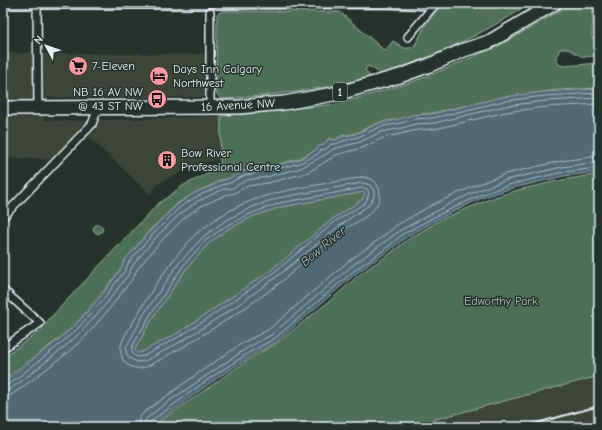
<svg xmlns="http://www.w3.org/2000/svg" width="602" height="430" font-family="'Comic Neue',sans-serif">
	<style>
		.built { fill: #3c443a }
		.green { fill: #4f7059; stroke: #9cb0a8 }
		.water { fill: #506a75; stroke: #8da0a9; fill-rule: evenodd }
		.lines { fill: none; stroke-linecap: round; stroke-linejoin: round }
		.shore { stroke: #abbbc4; stroke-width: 1 }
		.street-casing { stroke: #e8f1f8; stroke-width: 10 }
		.highway-casing { stroke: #e8f1f8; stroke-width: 16 }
		.street { stroke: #26332d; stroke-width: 7 }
		.highway { stroke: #26332d; stroke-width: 13 }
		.rail { stroke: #e8f1f8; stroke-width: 2 }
		.labels { text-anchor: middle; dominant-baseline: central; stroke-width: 3; stroke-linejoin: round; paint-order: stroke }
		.shield { fill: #26332d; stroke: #aeb8bb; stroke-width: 1 }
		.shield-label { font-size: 11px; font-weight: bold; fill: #e8f1f8 }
		.poi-label { font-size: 12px; fill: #e8f1f8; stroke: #26332d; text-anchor: start }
		.street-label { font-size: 12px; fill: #e8f1f8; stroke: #26332d }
		.park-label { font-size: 12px; fill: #abbdb8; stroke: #26332d }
		.water-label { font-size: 13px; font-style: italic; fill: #abbbc4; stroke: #26332d }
	</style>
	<rect width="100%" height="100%" fill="#26332d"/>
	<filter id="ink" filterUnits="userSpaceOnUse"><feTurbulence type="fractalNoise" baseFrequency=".025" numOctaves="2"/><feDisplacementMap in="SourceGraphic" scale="8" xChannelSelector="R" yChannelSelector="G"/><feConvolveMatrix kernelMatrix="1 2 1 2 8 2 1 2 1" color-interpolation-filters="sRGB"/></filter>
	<g filter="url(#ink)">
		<!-- built -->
		<g class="built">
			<polygon points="3,53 205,54 204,97 124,98 48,97 44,120 77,121 221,116 220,159 193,166 159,183 150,194 91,139 78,134 54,159 3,158"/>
			<polygon points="599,376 599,427 406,427 512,399"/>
		</g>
		<!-- green -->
		<g class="green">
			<path d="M442,3H532C482,34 435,57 379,75L377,71L368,66L365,70L371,77C323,90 274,95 225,99L220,98L216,93L217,14L222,11L340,12L385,51L393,41L404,48H410L415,45L425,26Z"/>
			<path d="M571,4L593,5L592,38L599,39V55C592,56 585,58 579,55C571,51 568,47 560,49C557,55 555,59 559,65L565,66L599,63V88L558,90L504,97L432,113L413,115L400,119L380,122L356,133L341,136L335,140L329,138L324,145L319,146L316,150L298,159L264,168L243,171L228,179L220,180L214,184L194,193L178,203L150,230L125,260L121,269L98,298L75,325L56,341L3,380V357L41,330L50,318L158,204L184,185L220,168L221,116L337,104L406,84L433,74L489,50L520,34Z"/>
			<polygon points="597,174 599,174 599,376 406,427 152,427 252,357 277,343 332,299 360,274 388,255 407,240 442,219 495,197 518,190 557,181"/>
			<polygon points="364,192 366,193 362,200 334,218 270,271 202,317 178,333 142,352 137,353 135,351 136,347 152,319 186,269 209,243 228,229 254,216 281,207"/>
			<circle cx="98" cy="229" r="4.5"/>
		</g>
		<!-- water -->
		<path class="water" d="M599,89V172L564,176L509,189L482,198L440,218L405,238L390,250L358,272L276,342L252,355L213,381L150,427H3V382L56,342L75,325L99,299L121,269L125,260L151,230L178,204L194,193L214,185L220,181L228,179L244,171L264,168L298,160L316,150L319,146L324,145L329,139L335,140L341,137L356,134L379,123H385L413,115L432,114L503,97L544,92ZM364,192L365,193L362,200L334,218L270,271L202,317L178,333L142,352L137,353L135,351L136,347L152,319L186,269L209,243L228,229L254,216L281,207Z"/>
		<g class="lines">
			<!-- shore -->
			<g class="shore">
				<path d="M362,177C380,177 385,196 374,209C366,219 351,224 341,232C320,248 301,265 281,282C255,302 227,320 199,337C192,341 186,346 179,349C169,354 151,366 142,368C136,369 128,367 124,361C121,357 120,351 121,345C123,338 128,331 132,324C150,292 171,259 197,233C204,227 212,222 219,217C261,189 314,187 362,177Z"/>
				<polygon points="363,183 370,185 374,191 374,197 369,205 339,226 275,278 235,307 182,341 145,361 137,362 129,358 126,352 127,346 144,314 179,263 204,236 225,221 250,208 278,198"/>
				<path d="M363,188L367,189L369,193L367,199L365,203L336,221L272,274L204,321L180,336L144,356C136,358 131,356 132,347L149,317L183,266L206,240L226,226L252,213L280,203Z"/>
				<polyline points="3,386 7,385 16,379 59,345 78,328 102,301 124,272 129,262 154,233 180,207 196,197 222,185 230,183 245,175 265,172 300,163 318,154 321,150 326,149 331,144 336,144 343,141 358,137 380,127 401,123 414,119 433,118 504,101 544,96 599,93"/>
				<polyline points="3,391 8,390 19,383 62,349 82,331 106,304 128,275 133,265 157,236 179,215 198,201 224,189 232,188 247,180 266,177 301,168 328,153 333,149 360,142 381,132 402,128 415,124 434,123 505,106 545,101 599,98"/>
				<polyline points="3,397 11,395 23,387 66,354 86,336 110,308 133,278 138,268 162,240 183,219 201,206 226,195 234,193 248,186 267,183 303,174 314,169 336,155 362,148 383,138 417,130 435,129 506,112 546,107 599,104"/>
				<polyline points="137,427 139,419 143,413 204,369 244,342 268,330 350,260 381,238 397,225 432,205 476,185 505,174 561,161 599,156"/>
				<polyline points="143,427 146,419 162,406 247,348 271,335 353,265 401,230 455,201 479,190 506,180 562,167 599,162"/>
				<polyline points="148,427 150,422 210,378 250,352 274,339 356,269 388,247 403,234 438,215 481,195 508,185 563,172 599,168"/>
			</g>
			<defs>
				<g id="street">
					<polyline points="37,3 38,108"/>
					<polyline points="3,5 204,5"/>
					<polyline points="217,5 383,4 434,6"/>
					<polyline points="210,12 210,107"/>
					<polyline points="408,37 436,3"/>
					<polyline points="3,217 92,124 98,108"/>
					<polyline points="3,290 40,323 3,348"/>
				</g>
				<polyline id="highway" points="3,108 239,107 284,103 339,93 400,76 430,65 464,50 489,42 555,3"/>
			</defs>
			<!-- street casing -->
			<use href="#street" class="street-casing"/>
			<!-- highway casing -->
			<use href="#highway" class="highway-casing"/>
			<!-- street -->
			<use href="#street" class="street"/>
			<!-- highway -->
			<use href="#highway" class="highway"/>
			<!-- rail -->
			<polyline class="rail" points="522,427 599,406"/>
		</g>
	</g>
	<!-- icons -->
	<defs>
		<symbol id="supermarket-disc" viewBox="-11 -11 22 22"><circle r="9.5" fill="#ff9aa2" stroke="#26332d"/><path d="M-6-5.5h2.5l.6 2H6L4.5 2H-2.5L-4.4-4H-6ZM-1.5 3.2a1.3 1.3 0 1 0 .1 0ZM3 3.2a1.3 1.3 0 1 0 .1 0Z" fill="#111"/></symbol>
		<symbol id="hotel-disc" viewBox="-11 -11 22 22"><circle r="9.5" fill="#ff9aa2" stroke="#26332d"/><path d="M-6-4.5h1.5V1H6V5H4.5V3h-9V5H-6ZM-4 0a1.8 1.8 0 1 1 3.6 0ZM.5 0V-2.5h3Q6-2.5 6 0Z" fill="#111"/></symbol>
		<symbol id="bus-disc" viewBox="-11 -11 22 22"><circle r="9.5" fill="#ff9aa2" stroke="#26332d"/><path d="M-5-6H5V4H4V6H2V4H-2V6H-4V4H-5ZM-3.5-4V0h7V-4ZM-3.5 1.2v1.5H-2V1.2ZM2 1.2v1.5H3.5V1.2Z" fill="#111"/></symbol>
		<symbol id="building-disc" viewBox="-11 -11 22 22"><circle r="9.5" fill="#ff9aa2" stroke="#26332d"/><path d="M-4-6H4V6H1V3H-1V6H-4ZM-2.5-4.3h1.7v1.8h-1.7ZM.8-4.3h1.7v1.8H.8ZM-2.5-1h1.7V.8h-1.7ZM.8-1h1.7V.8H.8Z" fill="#111"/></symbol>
	</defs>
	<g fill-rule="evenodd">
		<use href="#supermarket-disc" x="67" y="55" width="22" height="22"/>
		<use href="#hotel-disc" x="148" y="65" width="22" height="22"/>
		<use href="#bus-disc" x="146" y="88" width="22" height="22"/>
		<use href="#building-disc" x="156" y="149" width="22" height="22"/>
	</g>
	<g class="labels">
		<!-- shield labels -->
		<rect class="shield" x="333" y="83" width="14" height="18" rx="3"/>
		<g class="shield-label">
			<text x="340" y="92">1</text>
		</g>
		<!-- poi labels -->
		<g class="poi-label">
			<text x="92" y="66">7-Eleven</text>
			<text x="173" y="69">Days Inn Calgary<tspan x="173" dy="14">Northwest</tspan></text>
			<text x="143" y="92" text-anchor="end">NB 16 AV NW<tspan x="143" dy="14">@ 43 ST NW</tspan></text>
			<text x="181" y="153">Bow River<tspan x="181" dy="14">Professional Centre</tspan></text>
		</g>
		<!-- street labels -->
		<g class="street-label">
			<text transform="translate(238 105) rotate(-3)">16 Avenue NW</text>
		</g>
		<!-- park labels -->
		<g class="park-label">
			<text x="501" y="301">Edworthy Park</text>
		</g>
		<!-- water labels -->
		<g class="water-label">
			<text transform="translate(323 246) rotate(-40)">Bow River</text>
		</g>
	</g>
	<!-- margin -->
	<rect width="602" height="430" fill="none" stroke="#26332d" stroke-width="16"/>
	<rect x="8" y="8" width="586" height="414" fill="none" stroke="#e8f1f8" stroke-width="1.5" filter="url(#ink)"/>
	<!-- north arrow -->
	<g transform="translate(46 46) rotate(310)" stroke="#26332d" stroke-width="3" paint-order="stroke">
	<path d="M0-3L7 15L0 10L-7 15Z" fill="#e8f1f8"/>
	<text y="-6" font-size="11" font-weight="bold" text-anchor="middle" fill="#e8f1f8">N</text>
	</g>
</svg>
